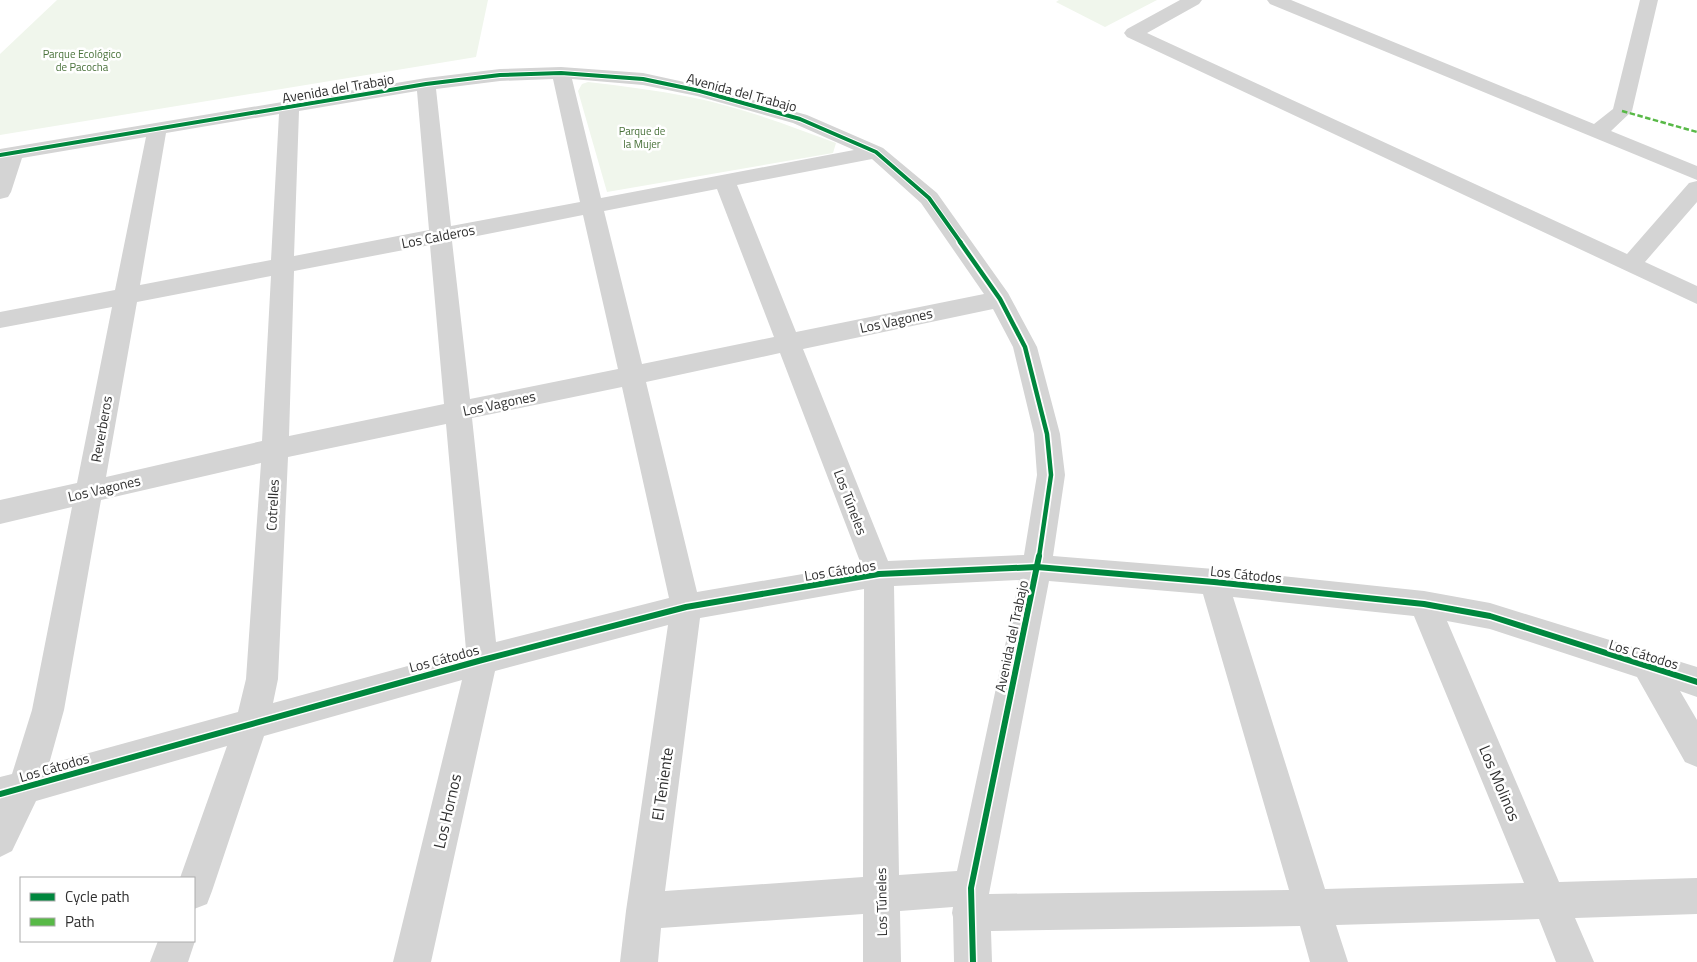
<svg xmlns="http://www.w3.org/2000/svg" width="1697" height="962" font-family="'Titillium Web',sans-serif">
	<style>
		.green { fill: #f0f6ec }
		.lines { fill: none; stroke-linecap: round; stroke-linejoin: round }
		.minor { fill: #d4d4d4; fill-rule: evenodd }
		.quiet { stroke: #58b947; stroke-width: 2.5; stroke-dasharray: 5.5 2.5; stroke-linecap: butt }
		.cycleway-far2-casing { stroke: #fff; stroke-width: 6 }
		.cycleway-far1-casing { stroke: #fff; stroke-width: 8 }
		.cycleway-casing { stroke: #fff; stroke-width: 9 }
		.cycleway-far2 { stroke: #00873e; stroke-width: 4 }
		.cycleway-far1 { stroke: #00873e; stroke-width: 4.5 }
		.cycleway { stroke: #00873e; stroke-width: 6 }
		.labels { text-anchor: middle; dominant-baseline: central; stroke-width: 5; stroke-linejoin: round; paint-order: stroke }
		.far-park-label { font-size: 11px; fill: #487139; stroke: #fff }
		.street-label { font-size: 14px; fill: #303030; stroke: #fff }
		.near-street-label { font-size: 16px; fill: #303030; stroke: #fff }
	</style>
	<rect width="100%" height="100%" fill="#fff"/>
	<!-- green -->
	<g class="green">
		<polygon points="57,0 488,0 476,57 0,135 0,54"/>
		<polygon points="1059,0 1157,0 1105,27 1056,2"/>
		<path d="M588,82C622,86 656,90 690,97C740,107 788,125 836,143L833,153L607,192L578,91L582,84Z"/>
	</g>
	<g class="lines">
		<!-- minor -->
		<g class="minor">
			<polygon points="1180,0 1202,0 1199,4 1147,33 1627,254 1689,183 1697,181 1697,202 1645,262 1697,286 1697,304 1127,37 1124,33 1127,29"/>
			<polygon points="1267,0 1291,0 1594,124 1613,109 1640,0 1658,0 1632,111 1611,131 1697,166 1697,180 1270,4"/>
			<path d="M561,67L643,73L707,87L807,115L883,148L937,193L1008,293L1037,347L1060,434L1065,475L1053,556L1214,569L1424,591L1490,603L1697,667V697L1680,691L1697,720V767L1685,762L1637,677L1490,629L1447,621L1559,882L1697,878V914L1575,918L1594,962H1556L1539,919L1336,925L1348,962H1310L1300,926L991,931L992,962H954L953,917L952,913L953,907L900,911L901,962H863V914L661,928L658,962H620L626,911L668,625L495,671L431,962H393L462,680L264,736L212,891L207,904L194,909V878H180L227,746L36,801L12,851L0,857V777L12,774L32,710L72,507L0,524V500L77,483L112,307L0,328V312L115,290L146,137L22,158L11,192L8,197L0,199V149L426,78L500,69ZM553,79L580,202L451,226L436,89L500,81ZM572,79L643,85L697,96L793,123L854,150L601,198ZM417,91L429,230L294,256L299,111ZM279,114L271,260L140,285L166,133ZM872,159L921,203L984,294L796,332L737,185ZM717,189L774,337L642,364L604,211ZM583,215L618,369L470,399L452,241ZM430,245L444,404L289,436L294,271ZM271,276L262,441L106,477L137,302ZM993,309L1013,347L1034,434L1037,475L1024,555L888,561L803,349ZM780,353L861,564L697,592L646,382ZM622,387L669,598L496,642L472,418ZM446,424L466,650L273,703L278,679L288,457ZM261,463L246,679L238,712L49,764L64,710L101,500ZM1019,580L957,871L899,875L894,586ZM1049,581L1203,594L1289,890L989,894ZM864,589L863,877L665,891L700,618ZM1233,597L1414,616L1524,883L1325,889Z"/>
			<polygon points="194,939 195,941 188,962 150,962 158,941 194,941"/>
		</g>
		<!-- quiet -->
		<polyline class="quiet" points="1622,111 1697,132"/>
		<defs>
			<polyline id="cycleway-far2" points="0,155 426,84 500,75 561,73 643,79 700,91 800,119 876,152 929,198 961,243"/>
			<polyline id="cycleway-far1" points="960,242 1000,299 1025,347 1047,434 1051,475 1039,557"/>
			<g id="cycleway">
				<polyline points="0,794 482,660 686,607 879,574 1037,567 1214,582 1424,604 1490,616 1697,682"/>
				<polyline points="973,962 971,888 1039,556"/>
			</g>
		</defs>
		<!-- cycleway-far2 casing -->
		<use href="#cycleway-far2" class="cycleway-far2-casing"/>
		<!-- cycleway-far1 casing -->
		<use href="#cycleway-far1" class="cycleway-far1-casing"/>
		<!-- cycleway casing -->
		<use href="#cycleway" class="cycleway-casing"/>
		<!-- cycleway-far2 -->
		<use href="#cycleway-far2" class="cycleway-far2"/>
		<!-- cycleway-far1 -->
		<use href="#cycleway-far1" class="cycleway-far1"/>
		<!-- cycleway -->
		<use href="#cycleway" class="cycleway"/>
	</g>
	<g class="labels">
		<!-- far-park labels -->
		<g class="far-park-label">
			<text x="82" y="54">Parque Ecológico<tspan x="82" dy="13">de Pacocha</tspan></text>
			<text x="642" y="131">Parque de<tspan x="642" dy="13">la Mujer</tspan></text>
		</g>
		<!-- street labels -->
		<g class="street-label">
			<text transform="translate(338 88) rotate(-10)">Avenida del Trabajo</text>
			<text transform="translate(742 92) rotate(15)">Avenida del Trabajo</text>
			<text transform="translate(438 236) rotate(-11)">Los Calderos</text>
			<text transform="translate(896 320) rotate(-12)">Los Vagones</text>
			<text transform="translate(499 403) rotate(-12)">Los Vagones</text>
			<text transform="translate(101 429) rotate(-80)">Reverberos</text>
			<text transform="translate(104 488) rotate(-13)">Los Vagones</text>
			<text transform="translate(851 502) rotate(69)">Los Túneles</text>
			<text transform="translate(272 505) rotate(-87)">Cotrelles</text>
			<text transform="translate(840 570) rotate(-9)">Los Cátodos</text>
			<text transform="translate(1246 574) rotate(6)">Los Cátodos</text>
			<text transform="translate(1011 636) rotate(-78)">Avenida del Trabajo</text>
			<text transform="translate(1644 654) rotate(17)">Los Cátodos</text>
			<text transform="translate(444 658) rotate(-15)">Los Cátodos</text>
			<text transform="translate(54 767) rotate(-16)">Los Cátodos</text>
			<text transform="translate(881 902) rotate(-91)">Los Túneles</text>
		</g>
		<!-- near-street labels -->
		<g class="near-street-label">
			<text transform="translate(1500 783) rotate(67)">Los Molinos</text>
			<text transform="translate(662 784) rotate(-82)">El Teniente</text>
			<text transform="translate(447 811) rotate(-77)">Los Hornos</text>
		</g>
	</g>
	<!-- legend -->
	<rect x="20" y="877" width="175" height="65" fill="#ffffff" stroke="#acacac"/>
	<rect x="30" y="893" width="25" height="8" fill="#00873e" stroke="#acacac"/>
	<text x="65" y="902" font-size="15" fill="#303030">Cycle path</text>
	<rect x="30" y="918" width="25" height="8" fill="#58b947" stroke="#acacac"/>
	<text x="65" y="927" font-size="15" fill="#303030">Path</text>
</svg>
